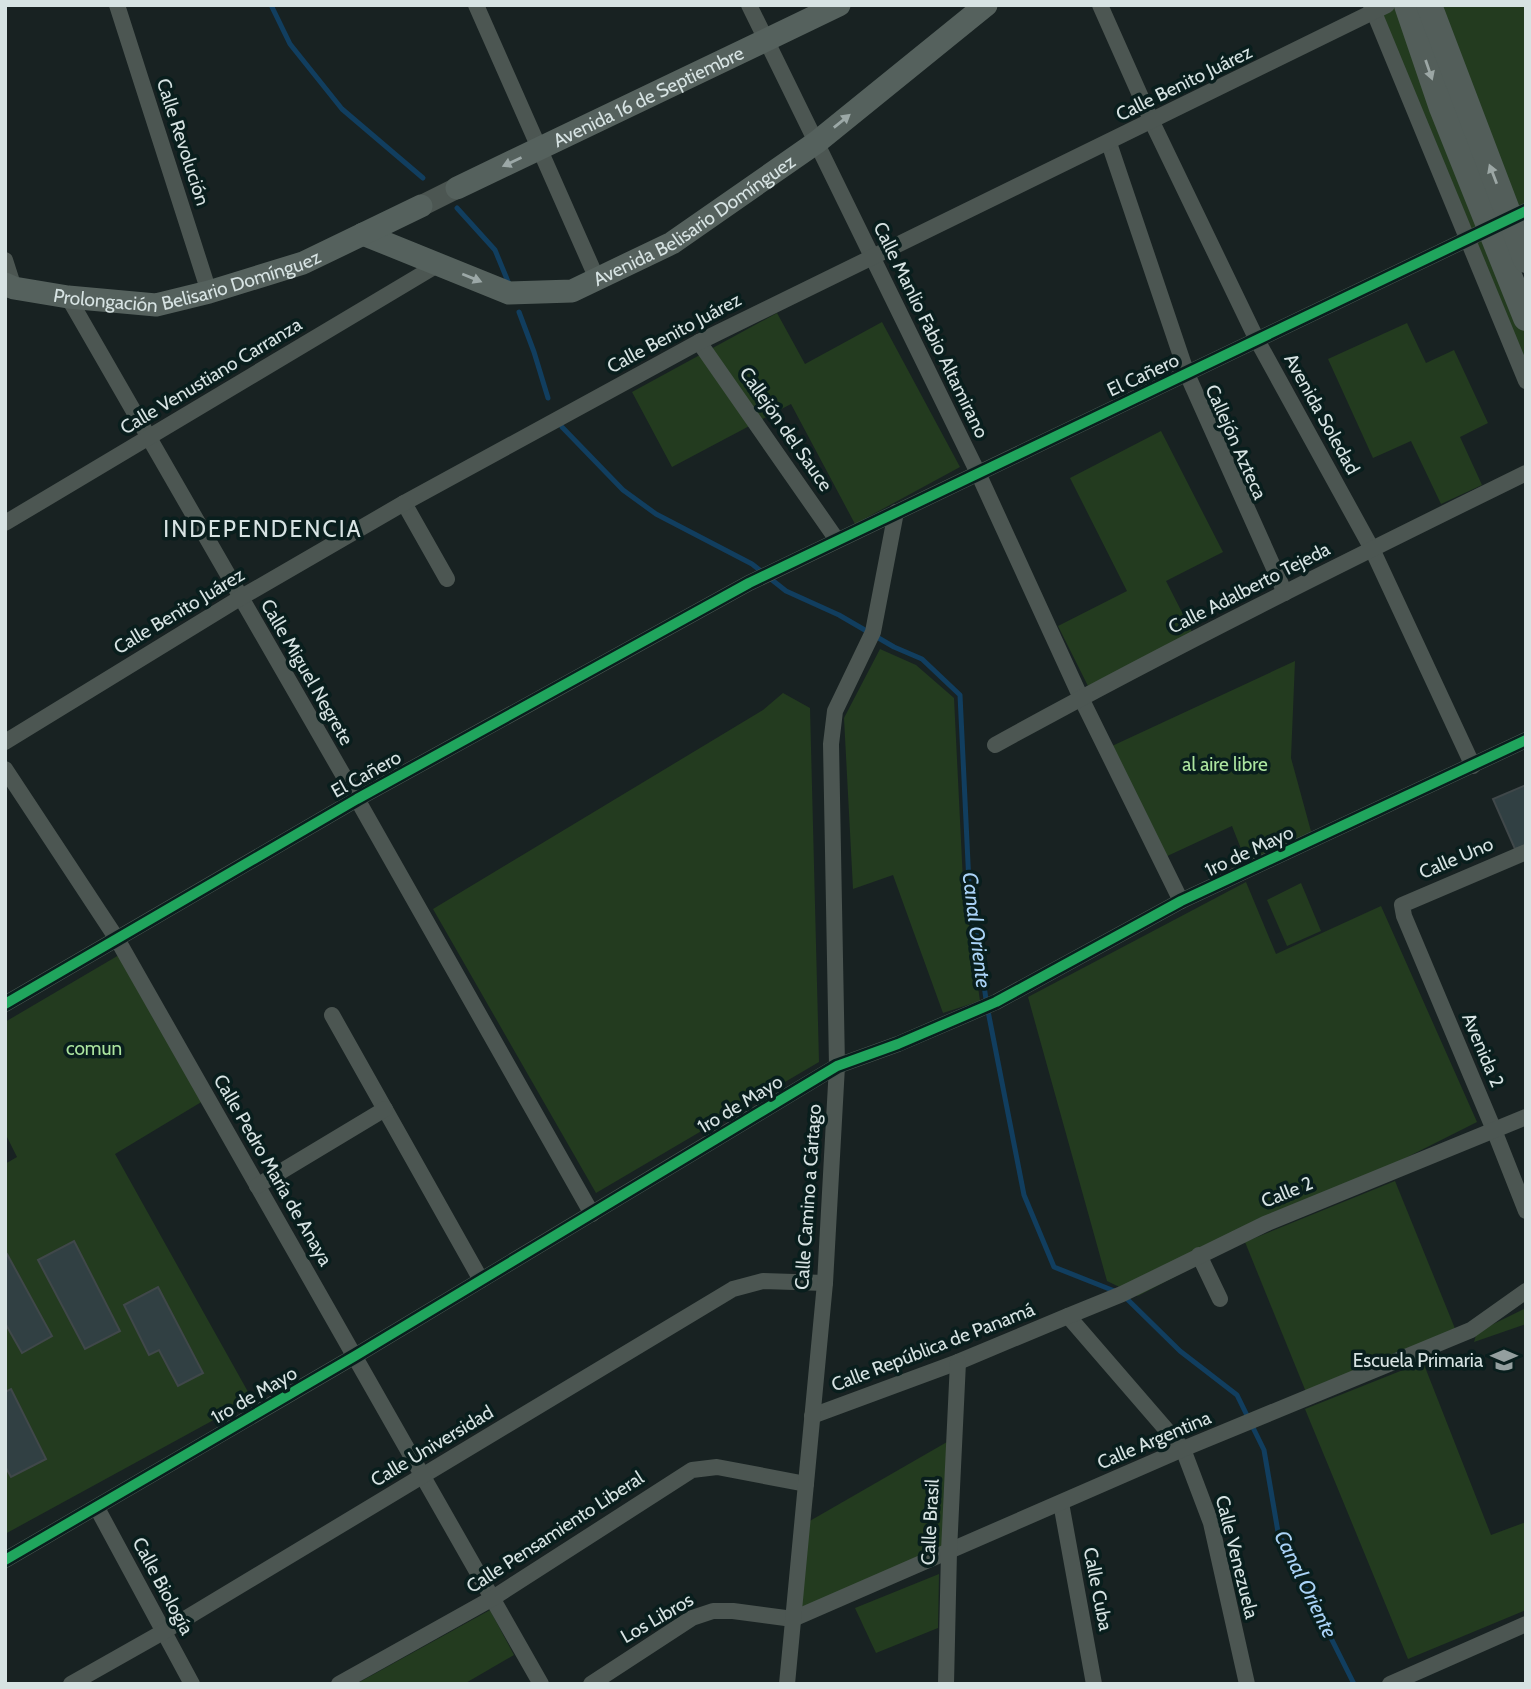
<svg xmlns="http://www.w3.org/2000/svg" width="1531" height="1689" font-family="Cabin,sans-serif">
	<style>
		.green { fill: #233b1f }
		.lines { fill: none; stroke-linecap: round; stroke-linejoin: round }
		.stream { stroke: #113e5f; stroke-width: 5 }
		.building { fill: #314043; stroke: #40484a; stroke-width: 2 }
		.minor { stroke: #4c5652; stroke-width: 16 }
		.tertiary { stroke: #4c5652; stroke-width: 21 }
		.secondary { stroke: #55615d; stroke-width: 23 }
		.primary { stroke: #535e5a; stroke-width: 26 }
		.cycleway-casing { stroke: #091e1d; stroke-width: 15 }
		.cycleway { stroke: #20a55d; stroke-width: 10 }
		.oneway { fill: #9ca7a5 }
		.oneway2 { fill: #9ca8a7 }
		.labels { text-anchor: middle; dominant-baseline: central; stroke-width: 7; stroke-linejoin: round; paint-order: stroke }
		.street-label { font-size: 19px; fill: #d7e3e3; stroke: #091e1d }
		.park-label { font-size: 19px; fill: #ace5a0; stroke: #091e1d }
		.poi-label { font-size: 19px; fill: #d7e3e3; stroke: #091e1d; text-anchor: end }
		.water-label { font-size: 21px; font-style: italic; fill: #aad3f7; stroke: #091e1d }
		.quarter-label { font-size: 23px; letter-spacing: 2px; fill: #d7e3e3; stroke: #091e1d }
	</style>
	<rect width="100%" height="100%" fill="#182222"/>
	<!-- green -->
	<g class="green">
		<polygon points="1397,5 1485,228 1469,235 1376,13"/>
		<polygon points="1435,5 1526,5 1526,208 1517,212"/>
		<polygon points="1487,233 1526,325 1526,379 1469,240"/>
		<polygon points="777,313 805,364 882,322 960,467 855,524 791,404 672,467 632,392"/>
		<polygon points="1407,323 1426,363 1454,350 1488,423 1460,437 1482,485 1441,504 1411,441 1373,458 1328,359"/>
		<polygon points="1161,431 1223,552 1166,581 1192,632 1088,686 1058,626 1127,591 1070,478"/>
		<polygon points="880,649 916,665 954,698 963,881 980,1001 943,1013 893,875 853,889 844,718"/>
		<polygon points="1295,661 1291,758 1312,835 1247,864 1232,826 1163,858 1112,746"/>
		<polygon points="783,693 810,708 819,1062 596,1193 433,909 763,710"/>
		<polygon points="1246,882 1276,954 1381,906 1477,1122 1322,1200 1138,1296 1107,1281 1028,997"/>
		<polygon points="1301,883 1321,931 1287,946 1267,900"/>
		<polygon points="119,955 203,1101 115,1154 252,1399 5,1534 5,1164 17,1157 5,1133 5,1022"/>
		<polygon points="1395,1181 1456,1331 1306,1392 1245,1242"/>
		<polygon points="1526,1308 1526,1324 1474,1342 1477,1332"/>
		<polygon points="1423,1362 1491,1535 1526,1522 1526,1610 1408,1659 1305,1409"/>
		<polygon points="947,1442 944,1548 799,1610 808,1522"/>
		<polygon points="939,1574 938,1628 876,1653 855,1608"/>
		<polygon points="490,1610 514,1655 464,1684 356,1684"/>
	</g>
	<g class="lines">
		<!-- stream -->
		<g class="stream">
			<polyline points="271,5 290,44 342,109 423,178"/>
			<polyline points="457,208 495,250 509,284"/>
			<polyline points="519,312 534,352 548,398"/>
			<polyline points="562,427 623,490 656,514 752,564 786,591 839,615 894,647 922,659 960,695 969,884 987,1006 1024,1195 1054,1267 1122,1294 1180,1351 1237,1395 1264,1450 1278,1532 1354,1684"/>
		</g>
	</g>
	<!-- building -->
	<g class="building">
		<polygon points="1526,785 1526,845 1515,849 1493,799"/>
		<polygon points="74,1241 120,1331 85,1349 38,1260"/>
		<polygon points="7,1254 52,1336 22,1353 5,1323 5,1255"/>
		<polygon points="158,1287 203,1373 178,1386 159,1350 149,1355 124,1305"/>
		<polygon points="11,1389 46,1459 11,1477 5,1466 5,1392"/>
	</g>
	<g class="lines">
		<!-- minor -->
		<g class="minor">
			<polyline points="117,5 209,292"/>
			<polyline points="476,5 597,279"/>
			<polyline points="749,5 978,473 1081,698 1181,901"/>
			<polyline points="1100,5 1152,122 1257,340 1372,549 1473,766"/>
			<polyline points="1371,5 1526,381"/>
			<polyline points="1109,143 1187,374 1285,593"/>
			<polyline points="5,260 14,288 10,290"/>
			<polyline points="68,297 357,799 592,1214"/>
			<polyline points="699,342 837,540"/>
			<polyline points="404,503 447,579"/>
			<polyline points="5,523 439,264"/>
			<polyline points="5,742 240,598 404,503 699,342 1387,5"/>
			<path d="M995,745C1169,649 1347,561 1526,473"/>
			<polyline points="5,769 117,939 541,1684"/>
			<polyline points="1526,852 1402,905 1404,916 1494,1130 1526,1211"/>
			<polyline points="5,1004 357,799 749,583 1526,211"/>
			<polyline points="332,1015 481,1280"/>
			<polyline points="257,1186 385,1109"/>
			<polyline points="1199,1255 1220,1299"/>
			<polyline points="1068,1316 1183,1449 1211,1523 1247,1684"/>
			<polyline points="812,1416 958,1362 1068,1316 1122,1294 1265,1224 1526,1117"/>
			<polyline points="1061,1503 1094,1684"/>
			<polyline points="97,1508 192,1684"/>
			<polyline points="5,1560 355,1356 837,1066 898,1044 996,1002 1181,901 1526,740"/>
			<polyline points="71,1684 163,1632 733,1289 763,1281 825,1283"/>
			<polyline points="339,1684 493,1598 692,1470 717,1467 806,1484"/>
			<polyline points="591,1684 692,1618 713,1611 733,1611 793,1619 1183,1449 1471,1330 1526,1291"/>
			<polyline points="787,1684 825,1283 837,1066 831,744 835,711 873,632 896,512"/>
			<polyline points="946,1684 949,1551 958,1362"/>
			<polyline points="1390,1684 1526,1624"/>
		</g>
		<!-- tertiary -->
		<polyline class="tertiary" points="421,206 457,188"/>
		<!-- secondary -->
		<g class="secondary">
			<path id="s1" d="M457,188L839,5"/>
			<path id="s2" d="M363,234L509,293L572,291L672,243L817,142L986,5"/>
			<path id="s3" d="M5,284L14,288L68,297L156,305L209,292L303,263L421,206"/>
		</g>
		<!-- primary -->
		<g class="primary">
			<polyline points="1407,5 1442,108 1526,318"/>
			<polyline points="1429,5 1526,260"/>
		</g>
		<defs>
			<g id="cycleway">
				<polyline points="5,1004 357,799 749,583 1526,211"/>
				<polyline points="5,1560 355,1356 837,1066 898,1044 996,1002 1181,901 1526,740"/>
			</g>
		</defs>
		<!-- cycleway casing -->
		<use href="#cycleway" class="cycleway-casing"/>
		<!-- cycleway -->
		<use href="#cycleway" class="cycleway"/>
	</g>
	<!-- one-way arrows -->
	<defs><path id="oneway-solid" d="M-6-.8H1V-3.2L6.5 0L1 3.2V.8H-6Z" transform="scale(1.75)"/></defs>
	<g class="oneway">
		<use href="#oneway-solid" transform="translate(1429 70) rotate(71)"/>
		<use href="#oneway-solid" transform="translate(1493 174) rotate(-111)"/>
	</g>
	<g class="oneway2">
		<use href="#oneway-solid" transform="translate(842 121) rotate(-39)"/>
		<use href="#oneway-solid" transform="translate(512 162) rotate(155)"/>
		<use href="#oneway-solid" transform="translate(472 278) rotate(22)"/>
	</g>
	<!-- icons -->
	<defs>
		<symbol id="school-bare" viewBox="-9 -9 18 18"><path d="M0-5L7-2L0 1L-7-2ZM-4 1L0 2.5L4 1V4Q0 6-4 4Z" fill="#949f9f" stroke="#091e1d" stroke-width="2.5" paint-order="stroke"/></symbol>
	</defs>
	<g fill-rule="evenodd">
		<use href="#school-bare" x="1485" y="1341" width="38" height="38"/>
	</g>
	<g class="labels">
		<!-- street labels -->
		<g class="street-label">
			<text transform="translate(1184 83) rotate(-26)">Calle Benito Juárez</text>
			<text stroke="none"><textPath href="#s1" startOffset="212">Avenida 16 de Septiembre</textPath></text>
			<text transform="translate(183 142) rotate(72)">Calle Revolución</text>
			<text stroke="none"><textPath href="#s2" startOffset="362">Avenida Belisario Domínguez</textPath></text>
			<text stroke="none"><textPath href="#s3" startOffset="187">Prolongación Belisario Domínguez</textPath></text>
			<text transform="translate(931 330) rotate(64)">Calle Manlio Fabio Altamirano</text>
			<text transform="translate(674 333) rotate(-28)">Calle Benito Juárez</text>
			<text transform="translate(1143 375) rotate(-25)">El Cañero</text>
			<text transform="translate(211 376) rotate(-31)">Calle Venustiano Carranza</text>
			<text transform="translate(1322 414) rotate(61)">Avenida Soledad</text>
			<text transform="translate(786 429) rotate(55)">Callejón del Sauce</text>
			<text transform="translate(1236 442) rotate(66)">Callejón Azteca</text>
			<text transform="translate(1249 588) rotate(-27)">Calle Adalberto Tejeda</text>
			<text transform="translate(179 611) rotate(-31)">Calle Benito Juárez</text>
			<text transform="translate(307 672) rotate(60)">Calle Miguel Negrete</text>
			<text transform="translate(366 774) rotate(-29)">El Cañero</text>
			<text transform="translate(1249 851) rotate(-25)">1ro de Mayo</text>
			<text transform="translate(1456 858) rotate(-23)">Calle Uno</text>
			<text transform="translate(1483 1050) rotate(67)">Avenida 2</text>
			<text transform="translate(740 1104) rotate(-31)">1ro de Mayo</text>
			<text transform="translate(273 1170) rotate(60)">Calle Pedro María de Anaya</text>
			<text transform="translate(1287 1192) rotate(-22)">Calle 2</text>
			<text transform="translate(808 1197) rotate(-86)">Calle Camino a Cártago</text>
			<text transform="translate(933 1347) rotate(-21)">Calle República de Panamá</text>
			<text transform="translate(254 1395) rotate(-30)">1ro de Mayo</text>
			<text transform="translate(1154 1440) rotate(-23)">Calle Argentina</text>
			<text transform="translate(432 1446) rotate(-31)">Calle Universidad</text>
			<text transform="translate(930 1522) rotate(-87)">Calle Brasil</text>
			<text transform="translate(555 1532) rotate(-33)">Calle Pensamiento Liberal</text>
			<text transform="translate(1237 1557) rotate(76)">Calle Venezuela</text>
			<text transform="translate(163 1586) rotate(62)">Calle Biología</text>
			<text transform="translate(1098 1589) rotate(79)">Calle Cuba</text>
			<text transform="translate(657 1618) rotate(-30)">Los Libros</text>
		</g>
		<!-- park labels -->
		<g class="park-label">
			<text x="1225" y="764">al aire libre</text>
			<text x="94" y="1048">comun</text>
		</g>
		<!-- poi labels -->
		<g class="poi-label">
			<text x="1483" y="1360">Escuela Primaria</text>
		</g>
		<!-- water labels -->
		<g class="water-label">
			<text transform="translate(977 930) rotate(83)">Canal Oriente</text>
			<text transform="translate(1306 1584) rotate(64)">Canal Oriente</text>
		</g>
		<!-- quarter labels -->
		<g class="quarter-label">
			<text x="263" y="529">INDEPENDENCIA</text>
		</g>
	</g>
	<!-- border -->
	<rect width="1531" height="1689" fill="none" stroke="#d7e3e3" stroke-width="14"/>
</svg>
